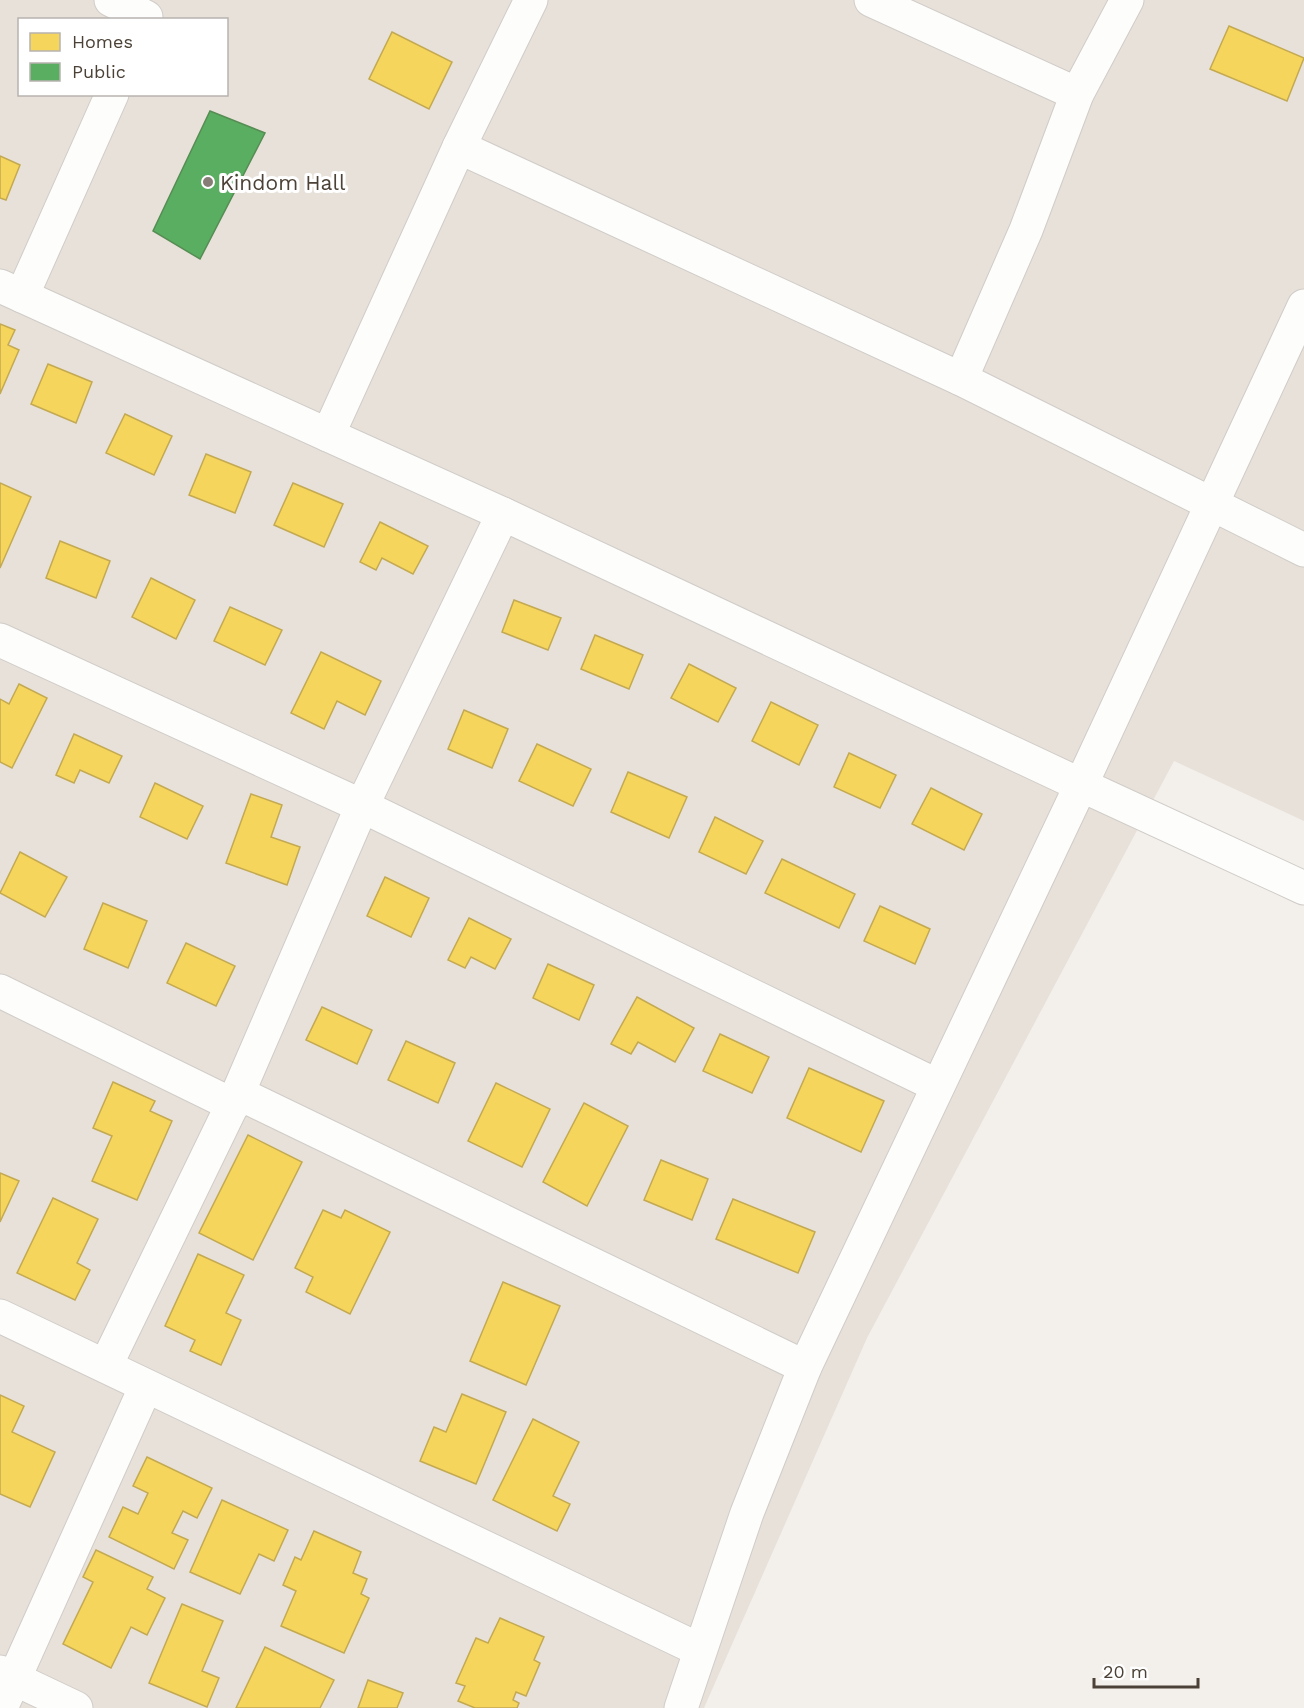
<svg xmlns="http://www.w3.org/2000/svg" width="1304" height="1708" font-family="'Work Sans',sans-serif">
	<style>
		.residential { fill: #e8e1d9; fill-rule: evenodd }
		.homes { fill: #f6d55c; stroke: #c3a951; stroke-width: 1.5 }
		.public { fill: #5aae61; stroke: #568d54; stroke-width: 1.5 }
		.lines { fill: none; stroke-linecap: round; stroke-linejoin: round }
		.minor-casing { stroke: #d0ccc8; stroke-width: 35 }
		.minor { stroke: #fdfdfc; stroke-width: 33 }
		.poi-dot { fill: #867e76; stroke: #fff; stroke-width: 2 }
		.labels { text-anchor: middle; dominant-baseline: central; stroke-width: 6; stroke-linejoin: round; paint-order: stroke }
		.poi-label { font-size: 21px; fill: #4b4136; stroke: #fff; text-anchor: start }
	</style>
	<rect width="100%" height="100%" fill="#f3f0ec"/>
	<!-- residential -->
	<path class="residential" d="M0,0H1304V821L1174,761L867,1338L704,1708H0ZM20,20H226V94H20Z"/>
	<!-- homes -->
	<g class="homes">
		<polygon points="1229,26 1304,58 1287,101 1210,69"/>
		<polygon points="392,32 452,62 429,109 369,79"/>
		<polygon points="0,156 20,165 6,200 0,198"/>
		<polygon points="0,324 15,330 8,345 19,350 0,394"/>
		<polygon points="48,364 92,382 76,423 31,404"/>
		<polygon points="125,414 172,436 154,475 106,453"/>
		<polygon points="206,454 251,472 235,513 189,495"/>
		<polygon points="0,483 31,497 0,568"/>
		<polygon points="293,483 343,504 324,547 274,525"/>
		<polygon points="380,522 428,546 413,574 382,558 376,570 360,562"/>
		<polygon points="60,541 110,561 96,598 46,578"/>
		<polygon points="151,578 195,600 176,639 132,617"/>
		<polygon points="514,600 561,618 548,650 502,632"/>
		<polygon points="230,607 282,630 265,665 214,641"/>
		<polygon points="595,635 643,655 629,689 581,669"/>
		<polygon points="321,652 381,681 365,715 337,701 324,729 291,713"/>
		<polygon points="689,664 736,688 718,722 671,698"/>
		<polygon points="19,684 47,698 12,768 0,762 0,699 9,704"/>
		<polygon points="771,702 818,725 799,765 752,741"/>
		<polygon points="464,710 508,729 492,768 448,749"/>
		<polygon points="74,734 122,756 109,783 80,770 74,783 56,775"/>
		<polygon points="537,744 591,769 573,806 519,781"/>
		<polygon points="849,753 896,775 880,808 834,787"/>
		<polygon points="628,772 687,797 669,838 611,812"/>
		<polygon points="155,783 203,806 187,839 140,817"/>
		<polygon points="931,788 982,814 964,850 912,824"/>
		<polygon points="251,794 282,805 271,837 300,847 287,885 226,863"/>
		<polygon points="715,817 763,841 746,874 699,852"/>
		<polygon points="20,852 67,877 45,917 0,893"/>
		<polygon points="782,859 855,894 839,928 765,893"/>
		<polygon points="385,877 429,898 411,937 367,916"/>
		<polygon points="103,903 147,921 128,968 84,949"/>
		<polygon points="880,906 930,929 915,964 864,941"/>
		<polygon points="469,918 511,939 495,969 471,957 465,968 448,960"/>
		<polygon points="186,943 235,966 216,1006 167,983"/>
		<polygon points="548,964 594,985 579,1020 533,998"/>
		<polygon points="637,997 694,1028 675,1062 638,1042 631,1054 611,1044"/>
		<polygon points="322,1007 372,1030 357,1064 306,1040"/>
		<polygon points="720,1034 769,1057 752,1093 703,1071"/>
		<polygon points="406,1041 455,1063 438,1103 388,1080"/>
		<polygon points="809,1068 884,1101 861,1152 787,1118"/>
		<polygon points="113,1082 155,1101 150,1111 172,1121 137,1200 92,1181 112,1136 93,1128"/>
		<polygon points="496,1083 550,1109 522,1167 468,1141"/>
		<polygon points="584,1103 628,1126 587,1206 543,1182"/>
		<polygon points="248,1135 302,1162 253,1260 199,1233"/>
		<polygon points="661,1160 708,1179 692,1220 644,1200"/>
		<polygon points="0,1173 19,1181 0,1222"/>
		<polygon points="53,1198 98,1219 77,1263 90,1270 75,1300 17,1273"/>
		<polygon points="733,1199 815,1232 798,1273 716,1239"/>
		<polygon points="323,1210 341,1218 345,1210 390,1232 350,1314 306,1292 313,1277 295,1268"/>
		<polygon points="198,1254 244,1275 226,1313 241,1320 221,1365 190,1351 195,1340 165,1326"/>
		<polygon points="503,1282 560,1306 526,1385 470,1361"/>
		<polygon points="462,1394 506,1412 476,1484 420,1461 434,1427 446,1432"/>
		<polygon points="0,1395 24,1406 12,1432 55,1452 30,1507 0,1494"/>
		<polygon points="533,1419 579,1442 553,1496 570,1504 557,1531 493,1500"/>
		<polygon points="147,1457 212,1488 197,1518 183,1511 172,1533 188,1540 174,1569 109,1537 123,1507 138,1514 148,1493 133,1486"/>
		<polygon points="222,1500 288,1530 274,1561 259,1554 240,1594 190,1572"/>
		<polygon points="314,1531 361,1552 353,1573 367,1579 361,1594 369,1598 344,1653 281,1626 296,1591 283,1585 295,1557 301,1560"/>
		<polygon points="96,1550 153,1577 147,1589 165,1598 147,1635 131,1627 111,1668 63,1644 93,1582 83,1577"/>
		<polygon points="182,1604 223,1621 202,1671 219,1678 207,1707 149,1683"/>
		<polygon points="500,1618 544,1637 534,1660 540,1663 526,1696 516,1692 513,1700 519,1703 517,1708 475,1708 458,1701 465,1686 456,1683 476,1638 488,1643"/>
		<polygon points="265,1647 334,1680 320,1708 236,1708"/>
		<polygon points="368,1680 403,1693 397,1708 358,1708"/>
	</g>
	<!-- public -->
	<polygon class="public" points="210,111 265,133 200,259 153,231"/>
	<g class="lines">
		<defs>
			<g id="minor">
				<polyline points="111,0 146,17"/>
				<polyline points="531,0 459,147 328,435 503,514 1081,785 805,1367 747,1513 681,1708"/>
				<polyline points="871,0 1077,94"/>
				<polyline points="459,147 961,379 1304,550"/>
				<polyline points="0,286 328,435"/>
				<polyline points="22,296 112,94"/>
				<polyline points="1304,306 1081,785 1304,888"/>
				<polyline points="961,379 1026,230 1077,94 1127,0"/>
				<polyline points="0,640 362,806 936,1085"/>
				<polyline points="0,991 233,1105"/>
				<polyline points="238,1093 805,1367"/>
				<polyline points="0,1316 700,1650"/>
				<polyline points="106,1365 238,1093 362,806 503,514"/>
				<polyline points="0,1672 76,1708"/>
				<polyline points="1,1708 146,1386"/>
			</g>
		</defs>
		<!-- minor casing -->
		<use href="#minor" class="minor-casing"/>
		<!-- minor -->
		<use href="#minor" class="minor"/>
	</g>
	<!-- markers -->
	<circle class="poi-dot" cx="208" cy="182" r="6"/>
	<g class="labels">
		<!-- poi labels -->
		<g class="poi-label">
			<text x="220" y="182">Kindom Hall</text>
		</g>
	</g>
	<!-- legend -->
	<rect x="18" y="18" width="210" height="78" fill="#ffffff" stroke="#b7b3af" stroke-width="1.5"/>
	<rect x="30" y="33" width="30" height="18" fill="#f6d55c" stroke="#b7b3af" stroke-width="1.5"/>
	<text x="72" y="48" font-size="18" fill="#4b4136">Homes</text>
	<rect x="30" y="63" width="30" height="18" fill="#5aae61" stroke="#b7b3af" stroke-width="1.5"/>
	<text x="72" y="78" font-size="18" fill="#4b4136">Public</text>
	<!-- scale -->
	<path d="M1094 1678v9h104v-9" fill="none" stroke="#4b4136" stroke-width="3"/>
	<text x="1103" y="1678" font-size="18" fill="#4b4136" stroke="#ffffff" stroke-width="4.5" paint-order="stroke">20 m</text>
</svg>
